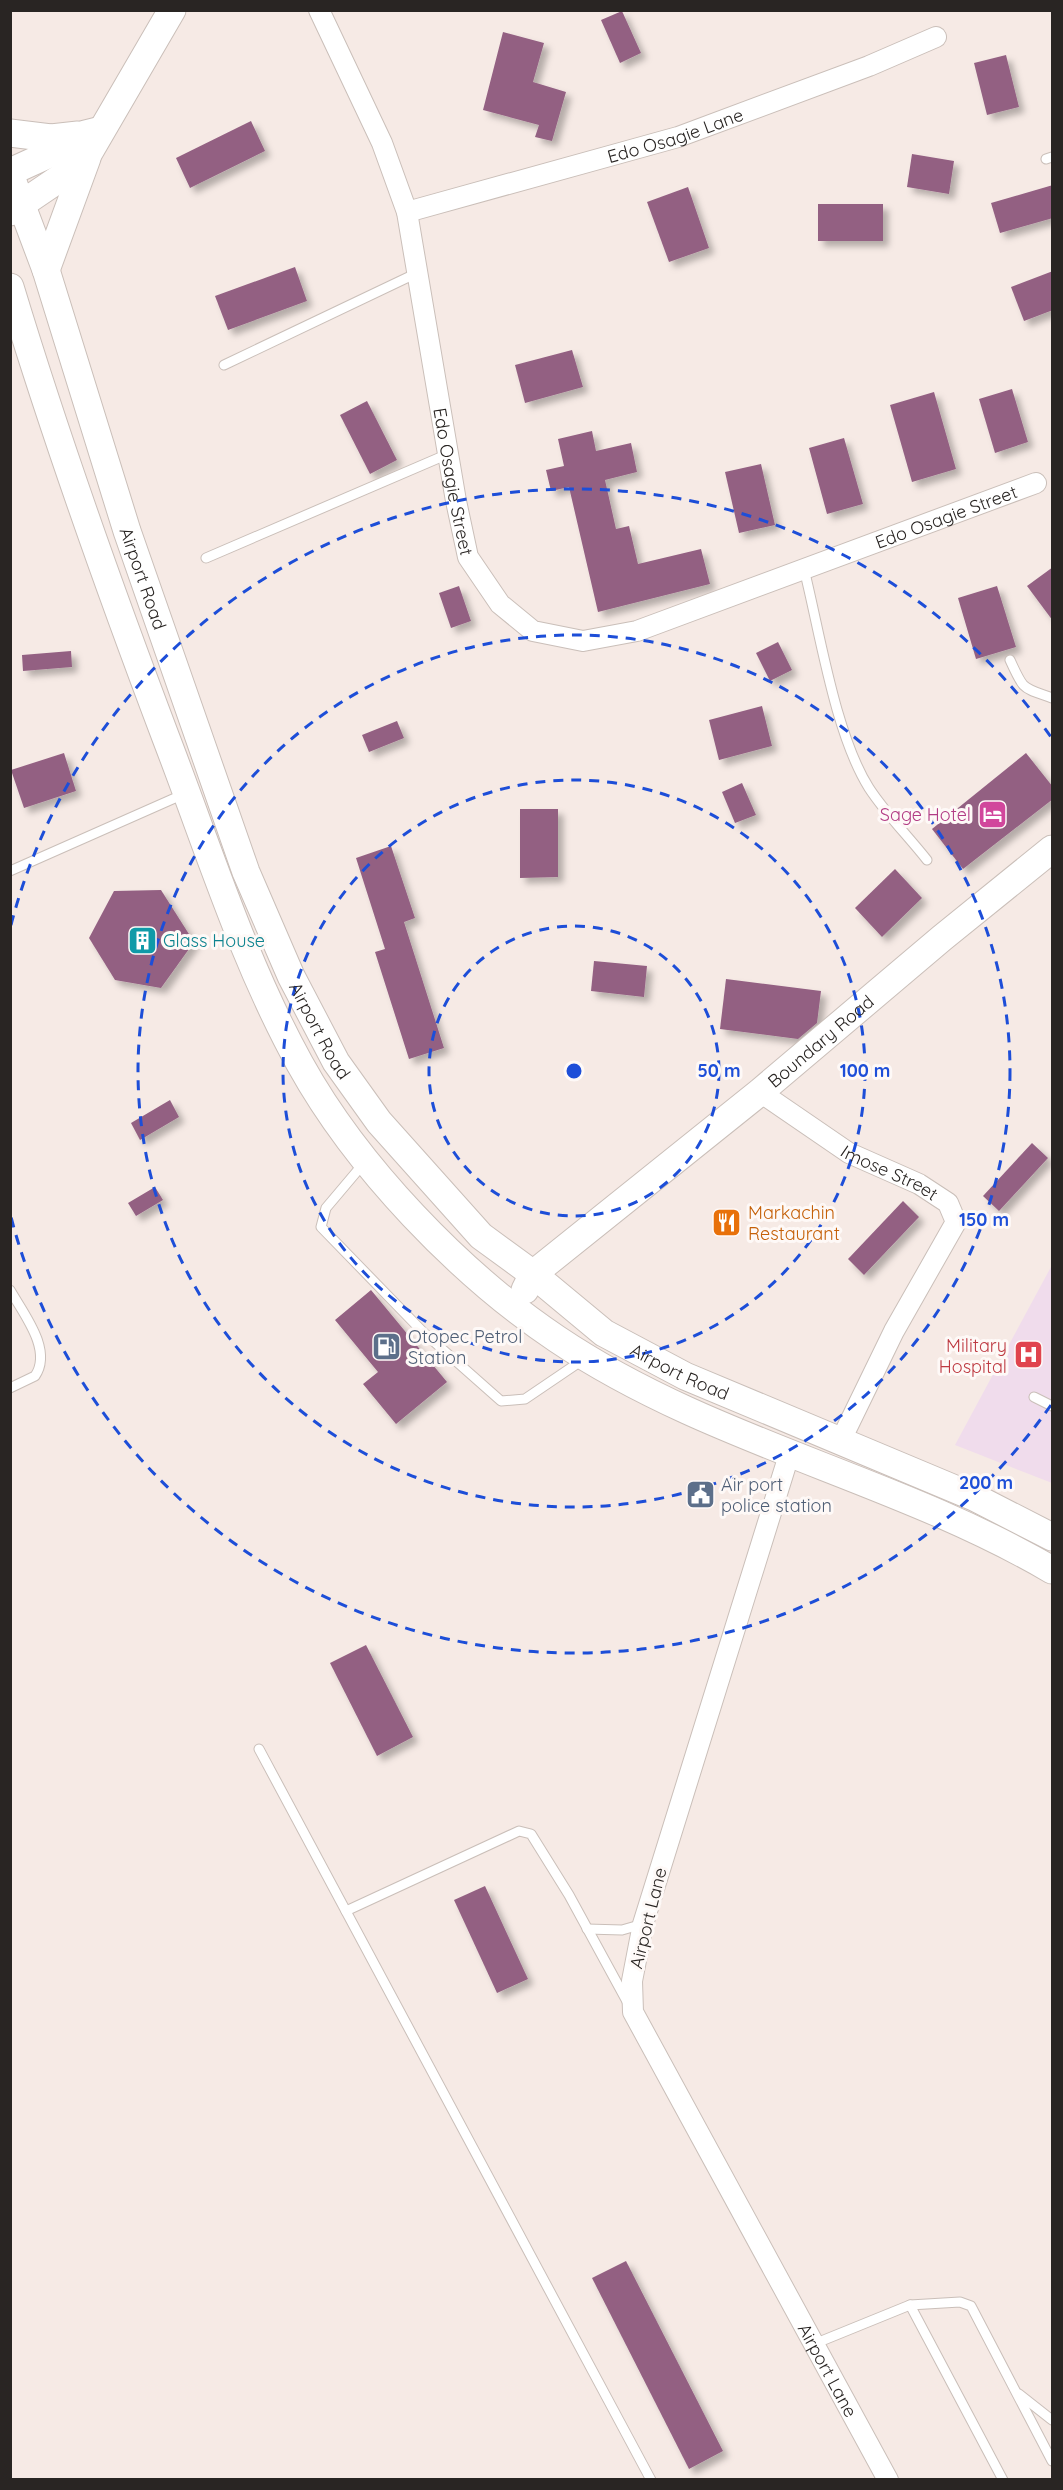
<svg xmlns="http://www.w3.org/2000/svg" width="1063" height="2490" font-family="Quicksand,sans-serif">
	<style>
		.medical { fill: #f0dcec }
		.building { fill: #936082; filter: url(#shadow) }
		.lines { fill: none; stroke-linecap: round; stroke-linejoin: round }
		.lane-casing { stroke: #cabfb9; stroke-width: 11 }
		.street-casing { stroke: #cabfb9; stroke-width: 22 }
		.secondary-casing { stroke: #cabfb9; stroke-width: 29 }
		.lane { stroke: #fff; stroke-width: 9 }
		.street { stroke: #fff; stroke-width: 20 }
		.secondary { stroke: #fff; stroke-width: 27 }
		.ring { fill: none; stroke: #1d4ed8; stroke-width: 3; stroke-dasharray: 10 8 }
		.labels { text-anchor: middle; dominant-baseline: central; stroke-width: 6; stroke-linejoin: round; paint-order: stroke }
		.street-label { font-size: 18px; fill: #292523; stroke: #fef9f7 }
		.hotel-label { font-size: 18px; fill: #b23c85; stroke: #fef9f7; text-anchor: end }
		.culture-label { font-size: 18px; fill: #0d838f; stroke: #fef9f7; text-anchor: start }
		.food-label { font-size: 18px; fill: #c56008; stroke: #fef9f7; text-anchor: start }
		.service-label { font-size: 18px; fill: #4e5e75; stroke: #fef9f7; text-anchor: start }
		.health-label { font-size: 18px; fill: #be3a42; stroke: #fef9f7; text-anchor: end }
		.centre { fill: #1d4ed8; stroke: #fef9f7; stroke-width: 3 }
		.ring-label { font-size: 18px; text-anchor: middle; font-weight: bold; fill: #1d4ed8; stroke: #fef9f7; stroke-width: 6; stroke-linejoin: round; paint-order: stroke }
	</style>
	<defs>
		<filter id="shadow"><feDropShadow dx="5.5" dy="5.5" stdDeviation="3" flood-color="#0004"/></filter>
	</defs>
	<rect width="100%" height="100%" fill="#f6eae5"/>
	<!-- medical -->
	<polygon class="medical" points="1052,1265 1052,1483 955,1445"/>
	<!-- building -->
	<g class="building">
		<polygon points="622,11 641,53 620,63 601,20"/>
		<polygon points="503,32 544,43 533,82 566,92 552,141 535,137 539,125 483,110"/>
		<polygon points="1006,55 1019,107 987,115 974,63"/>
		<polygon points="251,121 265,151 190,188 176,158"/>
		<polygon points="912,154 954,161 949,194 907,187"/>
		<polygon points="1053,185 1053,218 1000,233 991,203"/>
		<polygon points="688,187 709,248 669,262 647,202"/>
		<rect x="818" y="204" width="65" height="37"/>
		<polygon points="295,267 307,301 228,330 215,296"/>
		<polygon points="1053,271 1053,310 1024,321 1011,287"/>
		<polygon points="572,350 583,387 525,403 515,365"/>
		<polygon points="1012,389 1028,442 995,453 979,399"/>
		<polygon points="934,392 956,469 912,482 890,405"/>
		<polygon points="367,401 397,460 370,474 340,415"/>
		<polygon points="592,431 596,451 631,443 637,472 605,480 616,529 629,526 638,564 701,549 710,584 598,612 569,487 551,491 546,470 564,466 558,439"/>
		<polygon points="844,438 863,504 827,514 809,448"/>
		<polygon points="761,464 775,525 739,533 725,472"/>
		<polygon points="1053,567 1053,621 1027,586"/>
		<polygon points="459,586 471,621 451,628 439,593"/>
		<polygon points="997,586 1016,647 976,659 958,598"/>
		<polygon points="778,642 792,670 770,681 756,653"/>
		<polygon points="71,651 72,667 23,671 22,655"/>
		<polygon points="762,706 772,746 719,760 709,720"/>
		<polygon points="397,721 404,738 369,752 362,735"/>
		<polygon points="64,753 76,791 24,808 11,770"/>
		<polygon points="1026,753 1053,787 1053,799 963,869 932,829"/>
		<polygon points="742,783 756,815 735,823 722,792"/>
		<polygon points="520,809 558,809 558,877 520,878"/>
		<polygon points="391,846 415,918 404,922 444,1048 409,1059 375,952 385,949 356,858"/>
		<polygon points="895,869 922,898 882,937 855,908"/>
		<polygon points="161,890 194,942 161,988 115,980 89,938 114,891"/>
		<polygon points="594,961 647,966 644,997 591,991"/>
		<polygon points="726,979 821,991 817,1023 798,1039 720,1029"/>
		<polygon points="170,1100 179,1117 140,1140 131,1123"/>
		<polygon points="1032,1143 1048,1158 999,1211 983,1196"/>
		<polygon points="155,1187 163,1200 136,1216 128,1203"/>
		<polygon points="903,1201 919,1217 864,1275 848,1259"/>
		<polygon points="371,1290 447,1382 396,1424 363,1384 378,1372 335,1320"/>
		<polygon points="366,1645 413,1737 377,1756 330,1663"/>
		<polygon points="485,1886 528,1979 497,1993 454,1900"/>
		<polygon points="626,2261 723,2451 689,2469 592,2278"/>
	</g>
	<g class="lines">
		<defs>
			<g id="lane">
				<polyline points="1046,159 1052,157"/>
				<polyline points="224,365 417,273"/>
				<polyline points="206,558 448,454"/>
				<path d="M804,569C820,633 835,734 869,788C886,814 908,836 927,860"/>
				<path d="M1010,660C1024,691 1022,687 1052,698"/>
				<polyline points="10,871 184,794"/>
				<polyline points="364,1163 326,1208 321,1227 423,1332 501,1401 525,1399 584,1359"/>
				<path d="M10,1290C23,1313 53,1350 35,1376L10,1388"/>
				<polyline points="1034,1397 1052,1406"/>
				<polyline points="259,1749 651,2480"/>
				<polyline points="346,1911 519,1831 531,1834 569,1895 629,2005"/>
				<polyline points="587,1929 622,1930 643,1924"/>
				<polyline points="910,2305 960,2302 971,2306 1052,2461"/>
				<polyline points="814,2344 910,2305 1003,2480"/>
				<polyline points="1019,2394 1052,2420"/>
			</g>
			<g id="street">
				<path id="s1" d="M319,10L382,143L407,212L456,501L468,557L500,604L533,631L583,641L637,631L1036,483"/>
				<path id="s2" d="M407,212L678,137L869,66L936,37"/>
				<path id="s3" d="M760,1092L849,1153L919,1184L948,1203L956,1222L894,1331L841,1440"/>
				<path id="s4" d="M789,1455L643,1924L632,1981L633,2012L888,2480"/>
			</g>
			<g id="secondary">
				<polyline points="10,133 51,138 78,135"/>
				<polyline points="10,172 67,146 85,134 101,130"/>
				<path id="s5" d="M10,174L46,270L127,531L246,872L291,976L336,1062L379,1122L481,1236L533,1274L604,1333L685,1376L974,1497L1052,1537"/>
				<polyline points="10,212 69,172 87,156 172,10"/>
				<polyline points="46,270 87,158"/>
				<path d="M10,287C56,439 110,590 166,738C208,847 243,961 300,1064C357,1167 460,1274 557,1339C710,1442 895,1478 1052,1570"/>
				<path id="s6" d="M525,1290L533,1274L760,1092L942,938L1052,849"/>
			</g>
		</defs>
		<!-- lane casing -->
		<use href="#lane" class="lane-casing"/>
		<!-- street casing -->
		<use href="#street" class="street-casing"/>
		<!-- secondary casing -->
		<use href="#secondary" class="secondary-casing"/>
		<!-- lane -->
		<use href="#lane" class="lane"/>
		<!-- street -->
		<use href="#street" class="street"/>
		<!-- secondary -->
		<use href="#secondary" class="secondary"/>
	</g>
	<!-- distance rings -->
	<g class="ring">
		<circle cx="574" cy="1071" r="145"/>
		<circle cx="574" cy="1071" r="291"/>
		<circle cx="574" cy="1071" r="436"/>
		<path d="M1051 1405A582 582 0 0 1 11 1217M11 925A582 582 0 0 1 1051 737"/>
	</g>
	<!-- icons -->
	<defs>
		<symbol id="hotel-square" viewBox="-11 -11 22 22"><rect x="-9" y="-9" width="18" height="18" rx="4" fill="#d1479c" stroke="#fef9f7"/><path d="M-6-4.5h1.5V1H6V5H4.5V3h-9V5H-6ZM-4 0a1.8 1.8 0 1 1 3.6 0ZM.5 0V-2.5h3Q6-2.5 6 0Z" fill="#fff"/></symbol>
		<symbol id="building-square" viewBox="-11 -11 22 22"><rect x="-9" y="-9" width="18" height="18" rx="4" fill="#0f9aa8" stroke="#fef9f7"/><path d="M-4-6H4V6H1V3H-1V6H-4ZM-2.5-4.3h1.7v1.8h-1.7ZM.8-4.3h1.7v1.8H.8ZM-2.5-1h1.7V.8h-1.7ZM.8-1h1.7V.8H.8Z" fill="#fff"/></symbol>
		<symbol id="restaurant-square" viewBox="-11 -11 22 22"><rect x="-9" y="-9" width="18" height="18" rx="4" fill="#e8710a" stroke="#fef9f7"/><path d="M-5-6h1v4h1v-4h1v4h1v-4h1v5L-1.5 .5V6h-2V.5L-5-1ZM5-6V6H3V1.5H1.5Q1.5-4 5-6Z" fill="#fff"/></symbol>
		<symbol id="fuel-square" viewBox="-11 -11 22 22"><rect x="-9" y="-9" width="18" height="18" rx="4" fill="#5c6f8a" stroke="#fef9f7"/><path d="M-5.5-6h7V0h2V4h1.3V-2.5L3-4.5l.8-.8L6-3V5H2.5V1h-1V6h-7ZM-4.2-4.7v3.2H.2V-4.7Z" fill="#fff"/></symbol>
		<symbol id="hospital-square" viewBox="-11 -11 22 22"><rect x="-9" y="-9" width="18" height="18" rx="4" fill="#e0444e" stroke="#fef9f7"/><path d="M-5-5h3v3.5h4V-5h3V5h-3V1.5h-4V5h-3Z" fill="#fff"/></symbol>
		<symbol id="civic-square" viewBox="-11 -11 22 22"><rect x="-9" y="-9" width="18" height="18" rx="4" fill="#5c6f8a" stroke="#fef9f7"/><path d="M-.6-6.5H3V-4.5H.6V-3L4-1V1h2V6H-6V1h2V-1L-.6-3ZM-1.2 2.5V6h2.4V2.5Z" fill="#fff"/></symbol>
	</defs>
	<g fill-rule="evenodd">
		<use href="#hotel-square" x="976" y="798" width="33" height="33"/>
		<use href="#building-square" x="126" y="924" width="33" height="33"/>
		<use href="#restaurant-square" x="710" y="1206" width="33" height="33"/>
		<use href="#fuel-square" x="370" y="1330" width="33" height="33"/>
		<use href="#hospital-square" x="1012" y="1338" width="33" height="33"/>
		<use href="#civic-square" x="684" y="1478" width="33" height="33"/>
	</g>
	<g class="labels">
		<!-- street labels -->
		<g class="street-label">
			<text stroke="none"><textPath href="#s2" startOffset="279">Edo Osagie Lane</textPath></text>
			<text stroke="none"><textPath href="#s1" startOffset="494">Edo Osagie Street</textPath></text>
			<text stroke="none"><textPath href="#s1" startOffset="1106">Edo Osagie Street</textPath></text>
			<text stroke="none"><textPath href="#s5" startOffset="426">Airport Road</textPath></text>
			<text stroke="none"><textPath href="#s5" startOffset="912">Airport Road</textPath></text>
			<text stroke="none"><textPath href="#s6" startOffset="388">Boundary Road</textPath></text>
			<text stroke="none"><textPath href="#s3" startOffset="153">Imose Street</textPath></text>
			<text stroke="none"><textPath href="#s5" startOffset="1416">Airport Road</textPath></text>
			<text transform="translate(648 1918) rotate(-76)">Airport Lane</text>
			<text stroke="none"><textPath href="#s4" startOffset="988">Airport Lane</textPath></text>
		</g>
		<!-- hotel labels -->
		<g class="hotel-label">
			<text x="971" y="814">Sage Hotel</text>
		</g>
		<!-- culture labels -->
		<g class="culture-label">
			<text x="163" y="940">Glass House</text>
		</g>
		<!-- food labels -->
		<g class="food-label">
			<text x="748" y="1212">Markachin<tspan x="748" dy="21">Restaurant</tspan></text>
		</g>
		<!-- service labels -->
		<g class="service-label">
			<text x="408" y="1336">Otopec Petrol<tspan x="408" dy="21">Station</tspan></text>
			<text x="721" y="1484">Air port<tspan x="721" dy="21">police station</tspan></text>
		</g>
		<!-- health labels -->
		<g class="health-label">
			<text x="1007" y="1345">Military<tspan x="1007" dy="21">Hospital</tspan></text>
		</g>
	</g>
	<circle cx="574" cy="1071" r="9" class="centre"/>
	<g class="ring-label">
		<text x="719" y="1077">50 m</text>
		<text x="865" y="1077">100 m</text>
		<text x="984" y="1226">150 m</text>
		<text x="986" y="1489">200 m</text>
	</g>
	<!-- border -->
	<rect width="1063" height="2490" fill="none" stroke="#292523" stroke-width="24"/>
</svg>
